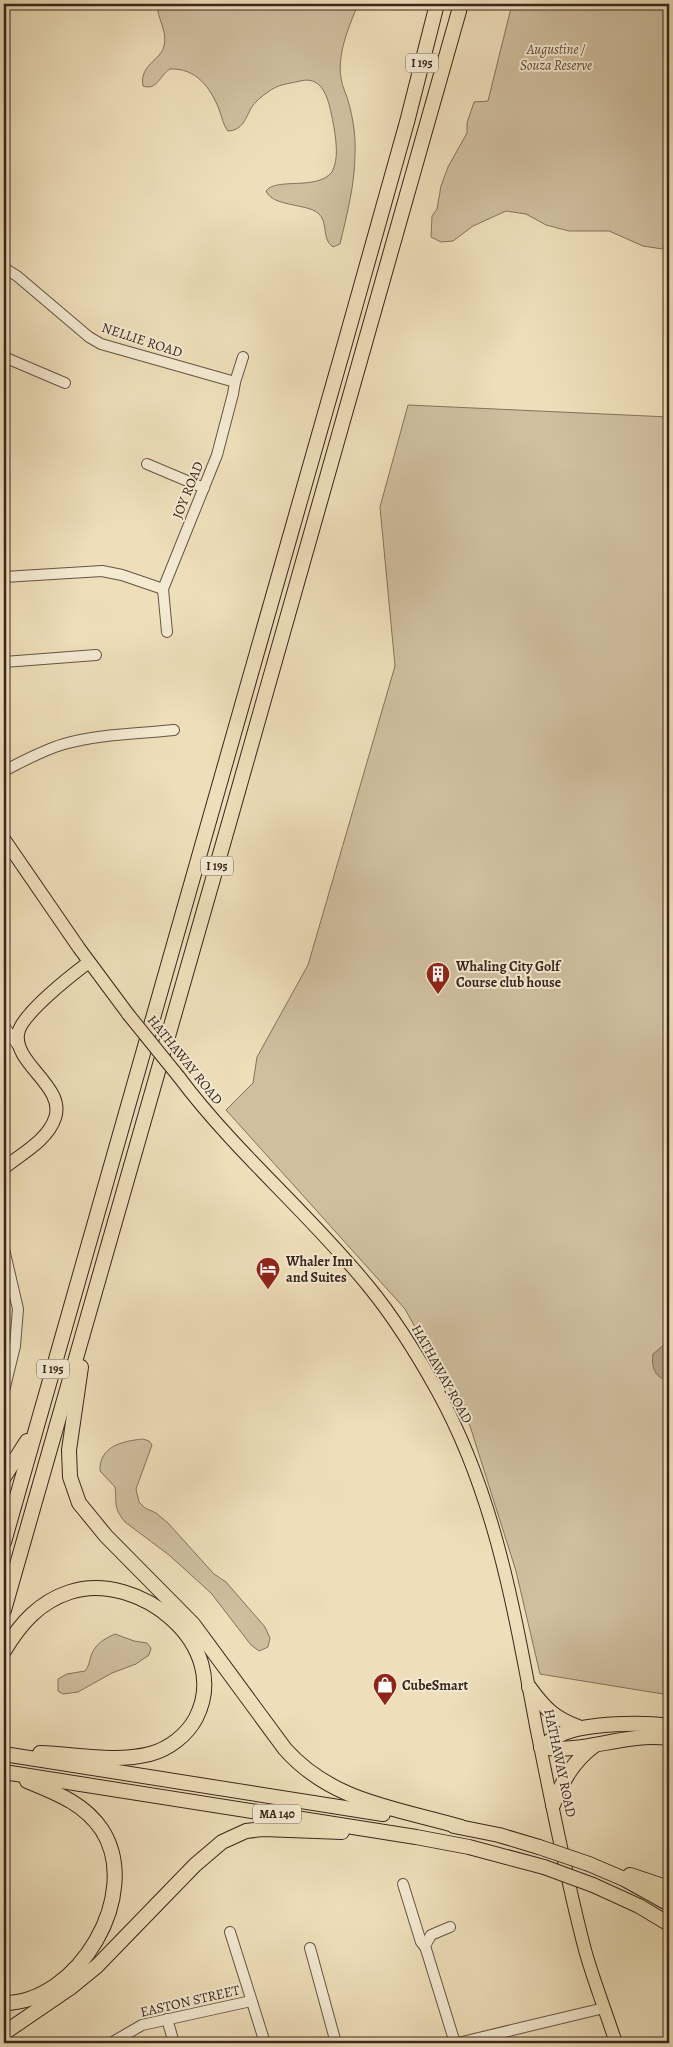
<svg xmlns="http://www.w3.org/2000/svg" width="673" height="2047" font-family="Alegreya,serif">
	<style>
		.green { fill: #cfbf9f; stroke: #84725e }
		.water { fill: #b0a084; stroke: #806f5a }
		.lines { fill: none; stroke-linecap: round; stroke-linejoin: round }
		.minor-casing { stroke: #665444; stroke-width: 12 }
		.major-casing { stroke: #39251c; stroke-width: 14 }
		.highway-casing { stroke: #39251c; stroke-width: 16 }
		.minor { stroke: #f4ead2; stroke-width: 10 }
		.major { stroke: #eedfba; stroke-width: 12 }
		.highway { stroke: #eedfba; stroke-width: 14 }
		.major-bridge-casing { stroke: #39251c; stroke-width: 14; stroke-linecap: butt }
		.highway-bridge-casing { stroke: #39251c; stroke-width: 16; stroke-linecap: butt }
		.major-bridge { stroke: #eedfba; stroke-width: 12 }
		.highway-bridge { stroke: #eedfba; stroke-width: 14 }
		.labels { text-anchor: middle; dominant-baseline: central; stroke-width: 4; stroke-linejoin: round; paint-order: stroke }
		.shield { fill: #f4ead2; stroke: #716053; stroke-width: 1 }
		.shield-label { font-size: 12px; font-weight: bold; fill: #39251c }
		.park-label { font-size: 14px; font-style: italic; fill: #5e4c3d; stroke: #f4ead2 }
		.street-label { font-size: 14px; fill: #39251c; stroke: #f4ead2 }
		.poi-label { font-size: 14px; font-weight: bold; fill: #39251c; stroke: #f4ead2; text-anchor: start }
	</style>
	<rect width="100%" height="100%" fill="#eedfba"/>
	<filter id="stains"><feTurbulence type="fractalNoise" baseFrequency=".004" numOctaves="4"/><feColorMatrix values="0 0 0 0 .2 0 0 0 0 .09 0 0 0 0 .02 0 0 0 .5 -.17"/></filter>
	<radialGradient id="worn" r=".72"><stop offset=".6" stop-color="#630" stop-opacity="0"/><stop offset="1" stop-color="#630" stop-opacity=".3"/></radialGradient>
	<!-- green -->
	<g class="green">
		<path d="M157,4H358C349,27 337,53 341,78C342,87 347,95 349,104C353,119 356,137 355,153C355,184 347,214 340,244L333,247C321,239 329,222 318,213C305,203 273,207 266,191C276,177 317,191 332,172C339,159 336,141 334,127C330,109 327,74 300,81C288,84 278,84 268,92C262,96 255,102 251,108C246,118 242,131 228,131C223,125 222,117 219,109C210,87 196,68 170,69C160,75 157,91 143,86C139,65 161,60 164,46C168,32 157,18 157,4Z"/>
		<polygon points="512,4 669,4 669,250 643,246 609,231 569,231 546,225 526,214 506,211 473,226 453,241 441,242 431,237 432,216 437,209 441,186 448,167 467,133 467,123 474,102 488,101"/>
		<polygon points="408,405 669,417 669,1695 540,1674 516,1571 470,1426 405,1309 226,1110 253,1083 257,1057 308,965 395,666 380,507"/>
		<path d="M143,1439L149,1441L152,1445L136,1489L139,1502L145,1508L156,1513L168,1523L214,1574L226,1582L265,1627L270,1638L268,1647L259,1651L251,1645L211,1593L169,1555L125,1522C113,1507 117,1505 115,1487L100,1471C99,1446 123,1441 143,1439Z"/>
		<path d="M115,1634L134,1641L147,1643L151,1648L149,1655L136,1664L112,1673L78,1692L63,1694L58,1691V1679L67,1674L85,1671C89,1666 89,1662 91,1656C95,1644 104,1639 115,1634Z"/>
	</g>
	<!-- water -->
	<path class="water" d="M669,1343V1380C655,1379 651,1367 653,1354L665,1344Z"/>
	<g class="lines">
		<defs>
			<g id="minor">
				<polyline points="4,268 17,276 89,337 101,344 235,382"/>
				<polyline points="4,357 65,383"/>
				<polyline points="147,464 204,488"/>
				<polyline points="4,577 102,571 122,575 163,589"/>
				<polyline points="167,632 163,589 217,455 233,394 235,382 243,357"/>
				<polyline points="4,662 96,655"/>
				<path d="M4,771C23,761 43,750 64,744C99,734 138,734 174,730"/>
				<polyline points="4,1026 19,1047"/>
				<polyline points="4,1249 18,1309 15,1346 4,1391"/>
				<polyline points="403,1884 421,1942 425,1947"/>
				<polyline points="450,1927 431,1935 425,1946 455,2043"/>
				<polyline points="230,1932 265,2043"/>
				<polyline points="310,1948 336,2043"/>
				<polyline points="167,2019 174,2043"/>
				<polyline points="111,2043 142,2025 251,2001"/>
				<polyline points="458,2043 604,2008"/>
			</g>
			<g id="major">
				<polyline points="4,839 79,948 128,1014"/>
				<path d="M179,1077C236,1153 310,1214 369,1287C396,1320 418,1356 438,1392C496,1497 515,1615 537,1731C552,1804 566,1878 585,1950C594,1982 606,2012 616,2043"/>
				<path d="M4,1168C21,1154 48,1140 55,1118C66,1087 14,1064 18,1034C20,1015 73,974 89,962"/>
			</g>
			<g id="highway">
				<path d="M81,1367L69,1450L70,1477L79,1503L106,1536L193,1624L285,1749C332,1802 396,1808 461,1827"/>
				<polyline points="4,1477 27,1441"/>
				<polyline points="4,1542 345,343 407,122 437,4"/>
				<polyline points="4,1610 231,816 461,4"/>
				<path d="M4,1651C20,1624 39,1602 70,1592C138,1570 233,1645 196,1718C187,1735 169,1749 150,1754C114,1763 76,1754 40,1753"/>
				<path d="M529,1687C545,1709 555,1719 581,1728"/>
				<path d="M541,1747C548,1742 556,1736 564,1733C589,1723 642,1722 669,1726"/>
				<path d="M541,1747C583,1755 623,1732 669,1738"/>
				<polyline points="4,1754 383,1814"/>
				<polyline points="4,1772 416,1837 469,1847 544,1867"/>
				<path d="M553,1805C563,1780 573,1761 595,1745"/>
				<polyline points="454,1826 499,1835 539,1847"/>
				<polyline points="589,1864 624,1879 669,1904"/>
				<polyline points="630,1875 669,1888"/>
				<polyline points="593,1885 639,1906 669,1924"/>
				<path d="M4,2003C78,2003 143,1894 102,1830C84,1803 56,1793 27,1781"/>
				<polyline points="4,2033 70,1988 97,1966 195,1865 222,1842 246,1831 263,1829 342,1832"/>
			</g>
		</defs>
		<!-- minor casing -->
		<use href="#minor" class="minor-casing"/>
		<!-- major casing -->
		<use href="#major" class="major-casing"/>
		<!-- highway casing -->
		<use href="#highway" class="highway-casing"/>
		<!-- minor -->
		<use href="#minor" class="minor"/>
		<!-- major -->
		<use href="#major" class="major"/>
		<!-- highway -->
		<use href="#highway" class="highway"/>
		<defs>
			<polyline id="major-bridge" points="128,1014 179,1077"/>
			<g id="highway-bridge">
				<polyline points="539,1847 589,1864"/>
				<polyline points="544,1867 593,1885"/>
			</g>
		</defs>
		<!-- major-bridge casing -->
		<use href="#major-bridge" class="major-bridge-casing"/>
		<!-- highway-bridge casing -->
		<use href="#highway-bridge" class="highway-bridge-casing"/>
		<!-- major-bridge -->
		<use href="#major-bridge" class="major-bridge"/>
		<!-- highway-bridge -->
		<use href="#highway-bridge" class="highway-bridge"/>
	</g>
	<!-- icons -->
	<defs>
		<symbol id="building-pin" viewBox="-11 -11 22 30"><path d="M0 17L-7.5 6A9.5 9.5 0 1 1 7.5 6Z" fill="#8f2418" stroke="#f4ead2"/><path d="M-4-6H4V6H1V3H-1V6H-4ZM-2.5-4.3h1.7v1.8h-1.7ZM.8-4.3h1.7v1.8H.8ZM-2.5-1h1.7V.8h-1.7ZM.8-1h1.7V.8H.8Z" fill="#fff"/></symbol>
		<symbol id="hotel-pin" viewBox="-11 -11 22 30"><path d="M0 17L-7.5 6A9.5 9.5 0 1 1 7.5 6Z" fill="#8f2418" stroke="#f4ead2"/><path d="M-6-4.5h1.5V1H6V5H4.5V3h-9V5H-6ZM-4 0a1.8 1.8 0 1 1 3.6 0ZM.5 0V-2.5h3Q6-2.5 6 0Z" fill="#fff"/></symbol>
		<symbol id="shop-pin" viewBox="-11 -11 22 30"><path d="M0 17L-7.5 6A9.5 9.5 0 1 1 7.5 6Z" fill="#8f2418" stroke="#f4ead2"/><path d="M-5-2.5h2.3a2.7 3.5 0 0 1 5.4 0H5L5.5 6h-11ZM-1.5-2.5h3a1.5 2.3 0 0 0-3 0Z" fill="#fff"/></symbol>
	</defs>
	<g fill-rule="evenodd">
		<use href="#building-pin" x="424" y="960" width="28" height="38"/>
		<use href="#hotel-pin" x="254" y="1255" width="28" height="38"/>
		<use href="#shop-pin" x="371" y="1671" width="28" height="38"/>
	</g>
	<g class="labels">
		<!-- shield labels -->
		<g class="shield">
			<rect x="406" y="53.5" width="32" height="19" rx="4"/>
			<rect x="201" y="856.5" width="32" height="19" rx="4"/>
			<rect x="37" y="1359.5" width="32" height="19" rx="4"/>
			<rect x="253" y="1804.5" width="48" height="19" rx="4"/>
		</g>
		<g class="shield-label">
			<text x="422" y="63">I 195</text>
			<text x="217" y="866">I 195</text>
			<text x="53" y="1369">I 195</text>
			<text x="277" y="1814">MA 140</text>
		</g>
		<!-- park labels -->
		<g class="park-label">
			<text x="556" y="49">Augustine /<tspan x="556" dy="16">Souza Reserve</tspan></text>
		</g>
		<!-- street labels -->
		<g class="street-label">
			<text transform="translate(142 340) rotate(18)">NELLIE ROAD</text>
			<text transform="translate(188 490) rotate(-68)">JOY ROAD</text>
			<text transform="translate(185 1060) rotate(51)">HATHAWAY ROAD</text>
			<text transform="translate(442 1374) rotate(61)">HATHAWAY ROAD</text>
			<text transform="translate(560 1763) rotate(78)">HATHAWAY ROAD</text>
			<text transform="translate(190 2001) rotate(-13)">EASTON STREET</text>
		</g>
		<!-- poi labels -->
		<g class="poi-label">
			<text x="456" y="966">Whaling City Golf<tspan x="456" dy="16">Course club house</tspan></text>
			<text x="286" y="1261">Whaler Inn<tspan x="286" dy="16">and Suites</tspan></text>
			<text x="402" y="1685">CubeSmart</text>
		</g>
	</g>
	<!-- margin -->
	<rect width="673" height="2047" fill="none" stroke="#eedfba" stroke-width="20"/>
	<rect x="5" y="5" width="663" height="2037" fill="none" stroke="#39251c" stroke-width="2.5"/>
	<rect x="10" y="10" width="653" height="2027" fill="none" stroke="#39251c"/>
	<rect width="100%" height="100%" filter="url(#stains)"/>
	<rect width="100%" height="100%" fill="url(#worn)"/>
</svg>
